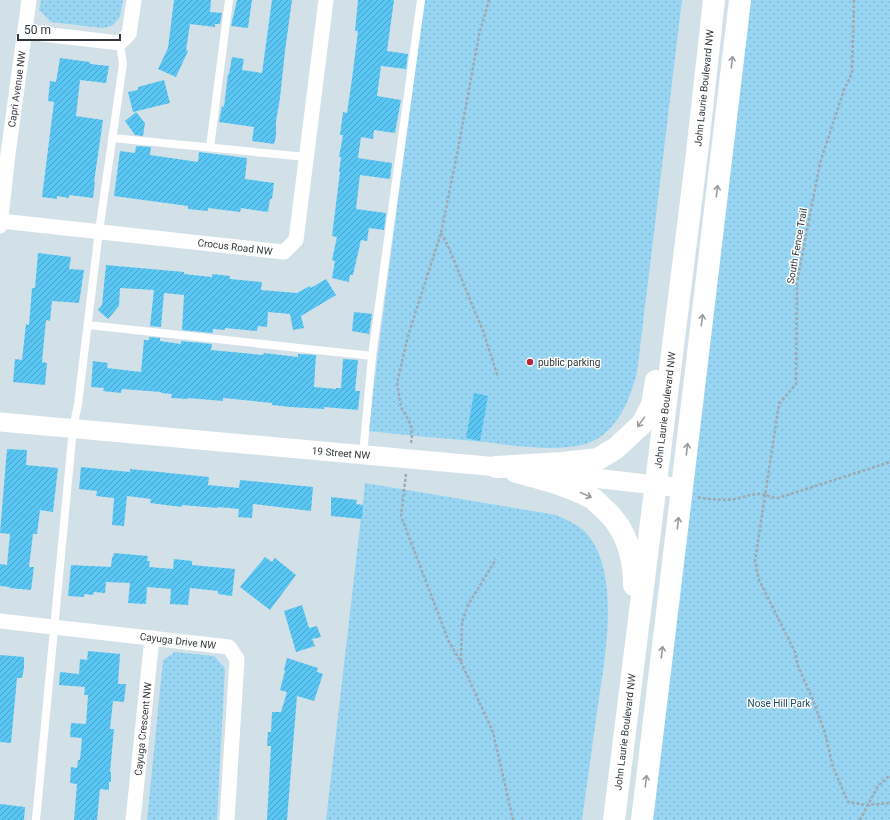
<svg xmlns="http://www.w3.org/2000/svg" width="890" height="820" font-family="Roboto,sans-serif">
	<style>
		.park { fill: url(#park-dots) }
		.building { fill: url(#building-hatch) }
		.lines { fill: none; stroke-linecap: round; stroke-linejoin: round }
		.path { stroke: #9eaab0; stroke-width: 2.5; stroke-dasharray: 3 2; stroke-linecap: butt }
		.service { stroke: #fff; stroke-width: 8 }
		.minor { stroke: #fff; stroke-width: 15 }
		.tertiary { stroke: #fff; stroke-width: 19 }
		.primary { stroke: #fff; stroke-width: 22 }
		.oneway { stroke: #989b9c }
		.poi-dot { fill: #b6243c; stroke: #fff; stroke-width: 1.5 }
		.labels { text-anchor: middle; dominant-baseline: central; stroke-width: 3; stroke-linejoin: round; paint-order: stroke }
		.street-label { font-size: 10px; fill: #31373a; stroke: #fff }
		.poi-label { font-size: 10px; fill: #31373a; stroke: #fff; text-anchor: start }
		.park-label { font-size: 10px; fill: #204e61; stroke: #fff }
	</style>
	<defs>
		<pattern id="park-dots" width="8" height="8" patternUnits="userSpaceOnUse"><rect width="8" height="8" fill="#98d5f2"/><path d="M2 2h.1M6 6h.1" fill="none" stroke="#83b7d0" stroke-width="1.8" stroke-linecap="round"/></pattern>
		<pattern id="building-hatch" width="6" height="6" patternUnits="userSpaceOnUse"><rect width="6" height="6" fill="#59c6f4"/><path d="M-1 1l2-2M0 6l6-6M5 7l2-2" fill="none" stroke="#4aa2c7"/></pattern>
	</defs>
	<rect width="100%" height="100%" fill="#d2e1e8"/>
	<!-- park -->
	<g class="park">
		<polygon points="41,0 123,0 120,17 112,26 103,28 51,22 39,10"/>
		<path d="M424,0H682L637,373C630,398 620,425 597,439C568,456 507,444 474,441C439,438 403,435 368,431Z"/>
		<polygon points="749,0 890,0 890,820 651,820"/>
		<path d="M365,483L556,515C567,520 579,525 587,534C622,575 604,663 597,712C592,748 587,784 582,820H326Z"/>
		<polygon points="175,652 214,656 225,668 217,820 147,820 163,660"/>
	</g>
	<!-- building -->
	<g class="building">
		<polygon points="174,0 211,0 210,12 222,13 220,24 215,24 215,27 190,24 186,50 188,51 176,77 158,69 168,48"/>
		<polygon points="237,0 252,0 248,28 231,26"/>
		<polygon points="272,0 292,0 285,51 280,98 276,121 276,136 274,144 252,141 254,127 219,122 222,106 224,107 228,74 229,74 232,57 244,59 242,70 262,73"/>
		<polygon points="358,0 394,0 387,51 408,54 406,69 381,66 377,96 401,100 395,133 374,130 373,139 361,137 358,158 392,163 390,179 360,175 356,209 386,213 384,230 369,228 367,241 361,240 353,275 350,275 349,282 332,278 335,261 332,260 337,237 332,236 340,172 339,172 341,157 339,157 343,135 340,135 343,112 347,113 352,79 358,31 355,31"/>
		<polygon points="60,58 90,62 90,64 109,66 106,83 80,80 76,116 103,120 94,182 95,182 93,198 69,195 69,198 57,196 57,199 42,197 54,102 48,101 50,81 56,82"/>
		<polygon points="164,80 170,103 133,112 128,92 138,90 138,87"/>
		<polygon points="136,112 145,123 143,136 135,135 125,121"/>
		<polygon points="136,146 151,147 150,155 198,162 199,152 247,158 245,179 274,183 272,199 270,199 268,212 241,208 240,212 208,208 208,211 188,209 188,206 114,196 120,151 135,153"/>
		<polygon points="38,253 71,257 69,269 84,270 79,303 52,301 50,321 46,320 42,362 47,363 45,385 13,382 15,359 22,360 26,324 29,325 32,288 35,288"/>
		<polygon points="106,265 184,272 184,274 212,277 212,274 230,276 230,279 262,282 261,290 297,293 310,286 311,288 326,279 336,295 301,316 304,328 293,330 290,314 268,312 267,327 258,326 257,331 225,328 225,330 213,329 213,333 182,330 184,295 164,293 161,327 150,326 154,290 120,288 119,306 108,319 98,310 102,305"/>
		<polygon points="354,312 372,314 369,334 352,331"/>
		<polygon points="149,337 160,338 160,341 181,344 181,341 212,344 211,350 263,355 264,353 298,357 298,354 316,355 314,387 336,389 336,388 341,388 343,359 358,360 355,391 360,391 358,410 324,407 324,409 290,407 272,405 272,403 223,398 223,401 188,398 188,399 171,398 172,394 161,393 161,392 122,389 121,393 103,391 104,388 91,387 93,361 108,363 107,368 141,372 144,340 149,340"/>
		<polygon points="474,393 488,396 480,441 466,438"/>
		<polygon points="7,449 27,450 26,465 58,468 53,512 40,510 37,534 33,534 29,567 34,567 31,590 9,588 10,587 0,586 0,564 7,565 10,534 0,533"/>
		<polygon points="81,467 130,472 130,469 209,477 208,485 239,488 240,480 313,487 311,511 253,504 252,518 238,517 239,509 218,507 218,508 182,505 182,507 150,503 151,499 127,496 124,526 112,525 114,498 96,496 97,491 79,489"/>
		<polygon points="331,497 357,500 356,504 363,505 362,519 331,516"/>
		<polygon points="114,553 148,556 147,561 150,561 149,567 173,569 174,559 192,561 192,565 235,569 232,596 218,594 218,591 190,588 188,605 170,604 171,589 147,587 146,604 128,603 130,583 106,582 105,593 94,592 93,595 84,594 84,597 68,596 71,565 111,567 112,557 113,557"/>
		<polygon points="265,557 272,562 275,558 296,575 270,610 240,587"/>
		<polygon points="302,605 309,628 317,626 321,637 312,639 315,646 296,652 284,611"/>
		<polygon points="88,651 120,654 118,684 126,684 124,702 113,701 110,729 114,729 110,772 111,772 111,782 109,782 109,790 100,789 97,820 74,820 77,784 70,783 71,767 77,768 78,760 80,760 82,738 70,737 71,723 86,724 88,695 84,695 85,687 59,685 60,672 79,674 80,659 87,660"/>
		<polygon points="0,655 24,657 24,668 22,678 17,678 11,743 0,742"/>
		<polygon points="287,658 318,668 317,672 323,674 314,701 297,696 287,820 267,820 271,746 267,746 268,732 271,732 272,712 281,712 287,692 280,690 285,671 284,670"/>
		<polygon points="0,804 25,807 24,820 0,820"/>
	</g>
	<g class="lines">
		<!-- path -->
		<g class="path">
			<polyline points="854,0 852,73 844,90 820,163 797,282 796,384 779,404 755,561 759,580 795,652 798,666 813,700 825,733 833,767 848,802 867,805 890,803"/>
			<polyline points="441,233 448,246 483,331 498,377"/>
			<polyline points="411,443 412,436 411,425 401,407 397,383 408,336 441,233 458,149 479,35 489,0"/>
			<polyline points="406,474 401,516 449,642 461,662 493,732 513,820"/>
			<path d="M698,497L701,498C713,499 724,501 735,499C744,497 751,494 760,494C766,494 771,498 778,498L890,462"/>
			<polyline points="461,661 462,622 468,605 496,559"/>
			<polyline points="860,820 878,786 890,775"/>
		</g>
		<!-- service -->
		<g class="service">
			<polyline points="112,138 306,157"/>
			<polyline points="210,147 229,0"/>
			<polyline points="88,325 372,356"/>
			<polyline points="363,455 372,356 421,0"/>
			<polyline points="36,820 73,428 78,404 99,231 123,64 120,43"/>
		</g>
		<!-- minor -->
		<g class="minor">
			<polyline points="25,32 120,43 129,34 134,0"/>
			<polyline points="1,221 284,252 296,240 326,0"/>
			<polyline points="0,226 8,154 29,0"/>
			<polyline points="0,621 229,647 237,659 227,820"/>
			<polyline points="133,820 152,638"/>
		</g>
		<!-- tertiary -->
		<g class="tertiary">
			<polyline points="0,422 510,468"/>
			<polyline points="541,472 682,488"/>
		</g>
		<!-- primary -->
		<g class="primary">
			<polyline points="496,467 562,463 598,459 616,448 642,424 652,405 656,381"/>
			<path d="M516,472C542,479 568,485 592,498C596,501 600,505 603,508C626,528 634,556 634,585"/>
			<polyline points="614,820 697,153 714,0"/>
			<polyline points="642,820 682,488 740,0"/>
		</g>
	</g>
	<!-- one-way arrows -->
	<defs><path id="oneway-shaft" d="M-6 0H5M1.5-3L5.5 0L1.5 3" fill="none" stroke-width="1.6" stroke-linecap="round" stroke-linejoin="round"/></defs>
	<g class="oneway">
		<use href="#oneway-shaft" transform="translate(732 62) rotate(-83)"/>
		<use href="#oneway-shaft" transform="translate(717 191) rotate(-83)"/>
		<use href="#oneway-shaft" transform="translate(702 320) rotate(-83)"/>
		<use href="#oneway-shaft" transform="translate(641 422) rotate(125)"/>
		<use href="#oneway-shaft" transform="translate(687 449) rotate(-83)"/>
		<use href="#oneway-shaft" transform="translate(586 495) rotate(24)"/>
		<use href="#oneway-shaft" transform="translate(678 523) rotate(-83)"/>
		<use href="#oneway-shaft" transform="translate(662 652) rotate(-83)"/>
		<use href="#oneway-shaft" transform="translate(646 781) rotate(-83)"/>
	</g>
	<!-- markers -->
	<circle class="poi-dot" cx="530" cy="362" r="4"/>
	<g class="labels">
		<!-- street labels -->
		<g class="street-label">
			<text transform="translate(704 88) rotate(-84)">John Laurie Boulevard NW</text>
			<text transform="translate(17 89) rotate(-82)">Capri Avenue NW</text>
			<text transform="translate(797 246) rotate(-80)">South Fence Trail</text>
			<text transform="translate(235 247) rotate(7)">Crocus Road NW</text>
			<text transform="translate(665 410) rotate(-83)">John Laurie Boulevard NW</text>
			<text transform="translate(341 453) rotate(5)">19 Street NW</text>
			<text transform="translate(178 641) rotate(7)">Cayuga Drive NW</text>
			<text transform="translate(143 729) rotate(-84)">Cayuga Crescent NW</text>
			<text transform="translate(625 732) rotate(-83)">John Laurie Boulevard NW</text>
		</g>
		<!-- poi labels -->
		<g class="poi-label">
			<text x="538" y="362">public parking</text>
		</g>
		<!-- park labels -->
		<g class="park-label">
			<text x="779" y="703">Nose Hill Park</text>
		</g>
	</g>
	<!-- scale -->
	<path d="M18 34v6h102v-6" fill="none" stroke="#31373a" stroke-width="2"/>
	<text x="24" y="34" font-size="12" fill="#31373a" stroke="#ffffff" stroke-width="3" paint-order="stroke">50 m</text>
</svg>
